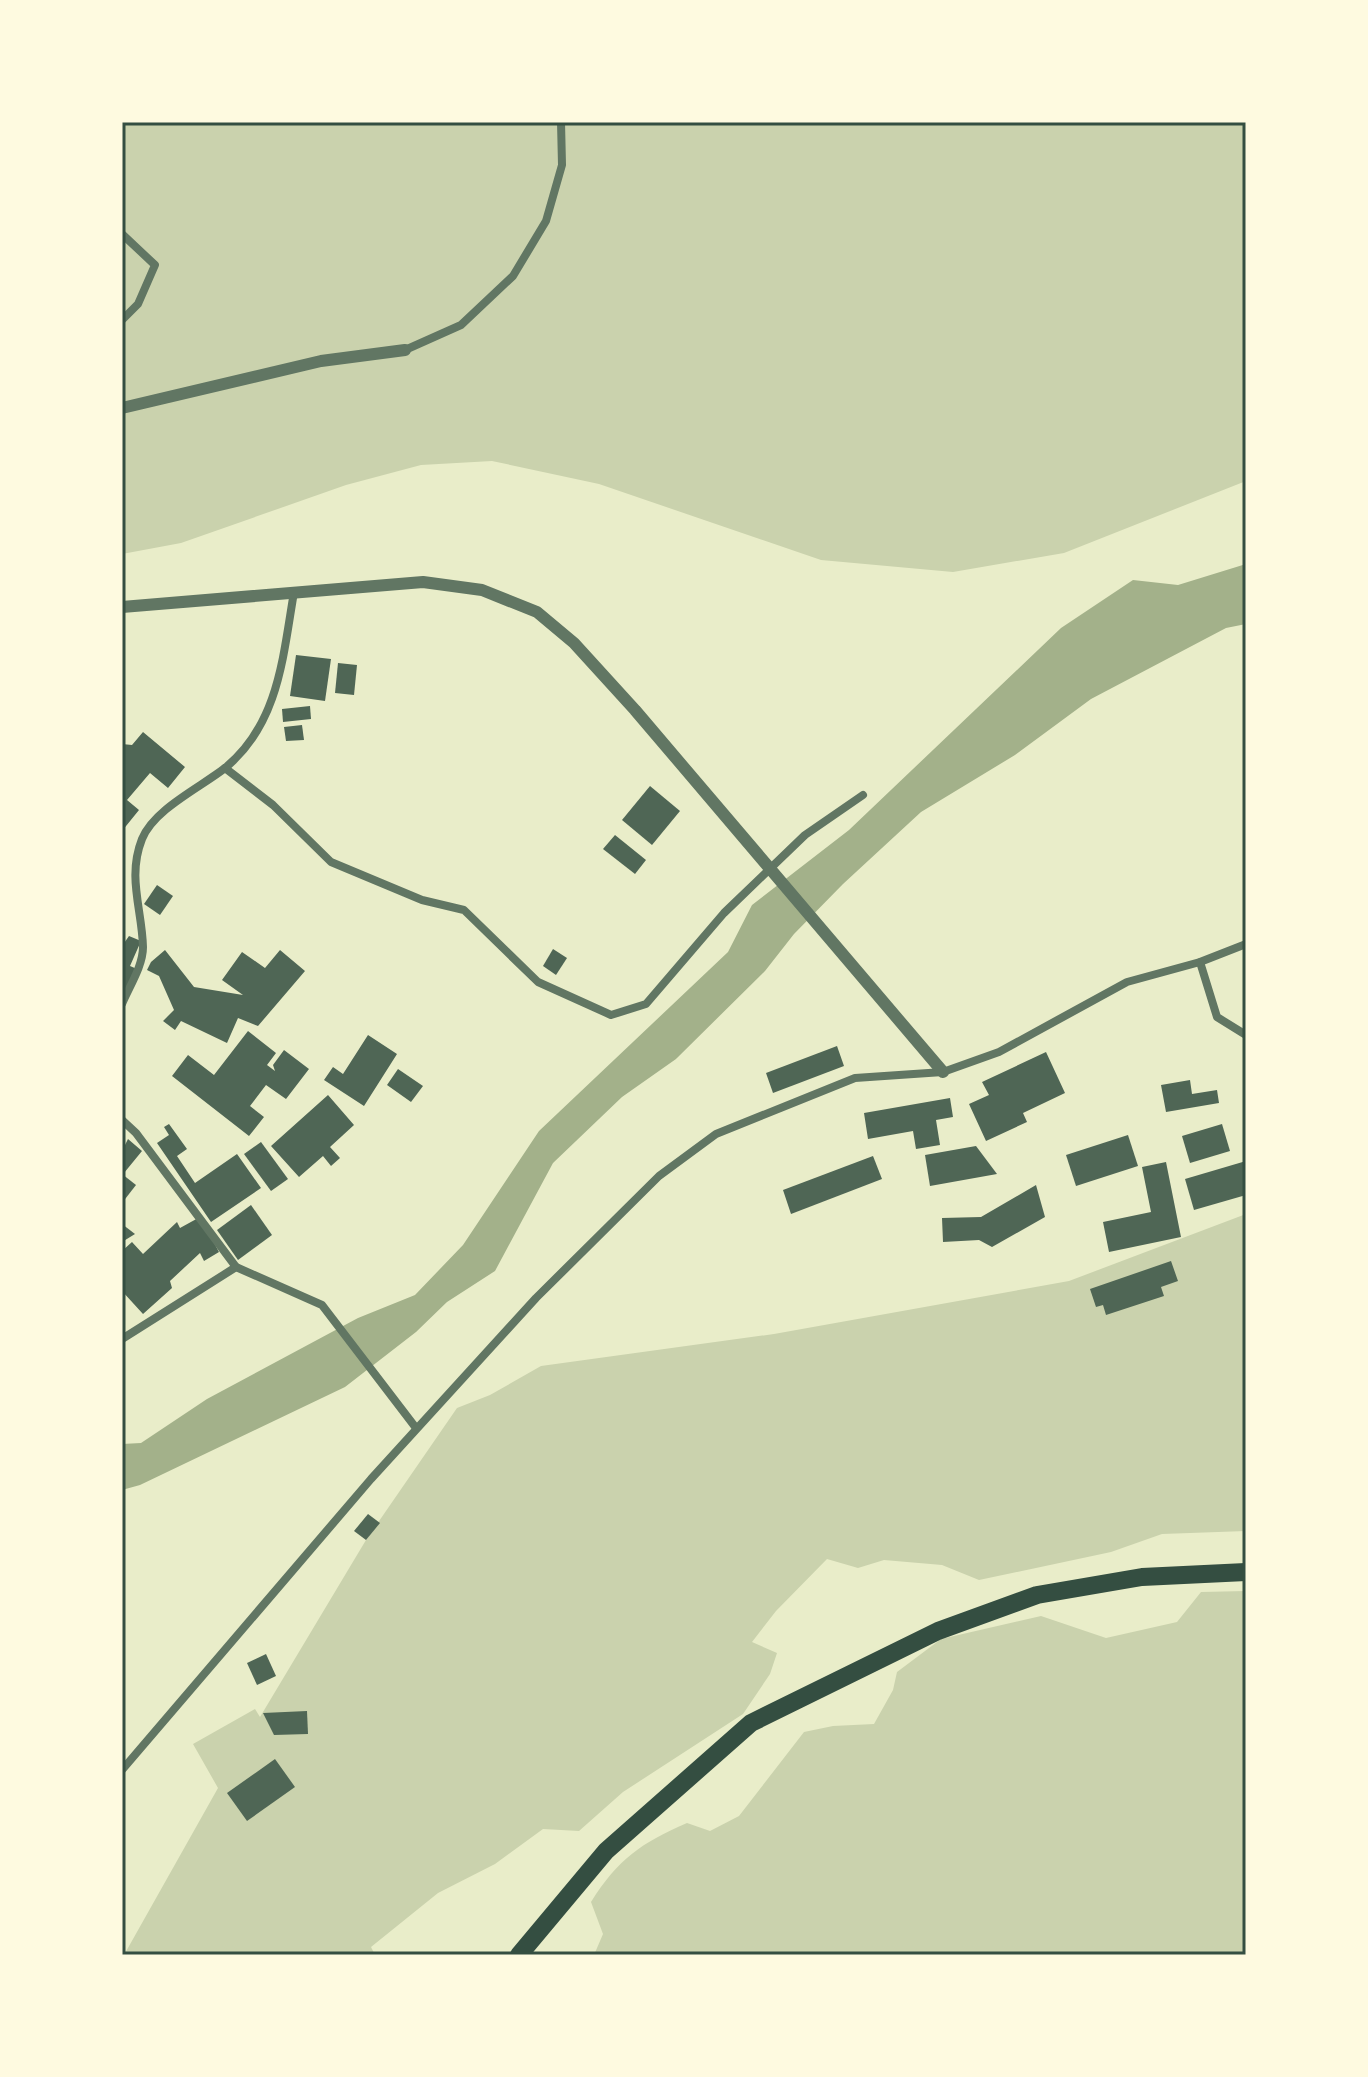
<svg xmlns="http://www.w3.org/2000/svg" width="1368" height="2077" font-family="Jost,sans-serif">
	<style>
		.green { fill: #cad2ad }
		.water { fill: #a3b18a }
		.building { fill: #4f6655 }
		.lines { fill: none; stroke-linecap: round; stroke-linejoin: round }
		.minor { stroke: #617663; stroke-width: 8 }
		.tertiary { stroke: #617663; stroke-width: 12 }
		.trunk { stroke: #344e41; stroke-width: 18 }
		.neatline { fill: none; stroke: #344e41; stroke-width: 3 }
	</style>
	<rect width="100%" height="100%" fill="#e9edc9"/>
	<!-- green -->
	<g class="green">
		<polygon points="122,122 1246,122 1246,481 1064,553 953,572 821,560 599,484 492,461 421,465 346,485 181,543 122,554"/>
		<polygon points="1246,1214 1246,1531 1162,1534 1111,1552 979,1580 942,1565 884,1560 858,1568 827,1559 776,1611 752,1642 777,1653 770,1674 743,1714 623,1792 579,1831 543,1829 495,1864 438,1893 371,1947 375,1955 124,1955 218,1788 193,1744 255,1709 260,1717 366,1540 457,1408 490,1395 541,1366 774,1334 1069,1281"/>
		<path d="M1246,1591V1955H594L603,1934L591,1902C619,1858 640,1844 687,1823L710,1831L739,1816L804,1732L833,1726L874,1724L893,1690L897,1672L941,1639L1041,1616L1106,1638L1177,1622L1201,1592Z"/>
	</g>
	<!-- water -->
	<polygon class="water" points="1246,564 1246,624 1226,628 1091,699 1015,755 921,812 843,884 794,934 765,971 676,1059 622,1097 553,1163 495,1271 447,1302 416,1332 345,1387 140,1485 122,1490 122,1444 141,1443 207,1399 358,1318 415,1295 463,1245 539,1131 728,952 752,905 849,830 1061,628 1133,580 1178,585"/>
	<!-- building -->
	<g class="building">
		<polygon points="296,655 331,659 325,701 290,696"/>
		<polygon points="338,663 357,665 354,695 335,693"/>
		<polygon points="310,706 311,719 283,722 282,709"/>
		<polygon points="302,725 304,740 286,741 284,727"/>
		<polygon points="143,732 185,767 168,788 150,773 127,800 139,810 122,831 122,744 132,745"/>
		<polygon points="650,786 680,811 652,845 622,820"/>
		<polygon points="615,835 646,860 635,874 603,849"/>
		<polygon points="157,885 173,896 160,915 144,904"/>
		<polygon points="129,936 141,941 130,966 137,969 122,1003 122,946"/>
		<polygon points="553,949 567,958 556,975 543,966"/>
		<polygon points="165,950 194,987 243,995 222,980 242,952 265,968 280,950 305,971 258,1026 238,1018 227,1043 181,1021 175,1030 163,1021 174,1010 159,976 147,970 151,962"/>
		<polygon points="248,1031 276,1053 267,1065 275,1071 273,1065 284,1050 309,1069 286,1099 266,1085 250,1106 264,1117 249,1136 172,1076 188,1055 214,1075"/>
		<polygon points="368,1035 397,1054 364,1106 324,1080 333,1067 343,1074"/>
		<polygon points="837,1046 844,1066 773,1093 766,1073"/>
		<polygon points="1046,1052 1065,1093 1023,1113 1027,1122 986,1141 969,1104 989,1095 982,1082"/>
		<polygon points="398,1069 423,1086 411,1102 387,1085"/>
		<polygon points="1190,1080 1192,1094 1217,1090 1219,1103 1166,1112 1161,1085"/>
		<polygon points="328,1095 354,1125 330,1147 340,1158 331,1166 323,1156 299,1177 271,1146"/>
		<polygon points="950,1098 953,1117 936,1120 940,1145 916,1149 913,1131 868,1139 864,1113"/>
		<polygon points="169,1124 187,1149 177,1156 195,1183 237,1154 261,1188 211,1222 157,1143 169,1135 164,1127"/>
		<polygon points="1222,1124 1230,1151 1190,1163 1182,1136"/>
		<polygon points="1128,1135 1138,1166 1076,1186 1066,1155"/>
		<polygon points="128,1139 142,1151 124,1173 122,1144 124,1147"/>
		<polygon points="261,1142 288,1179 271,1191 244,1154"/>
		<polygon points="976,1146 997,1174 930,1186 925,1155"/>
		<polygon points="873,1156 882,1179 791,1214 783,1190"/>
		<polygon points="1246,1161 1246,1195 1194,1210 1185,1179"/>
		<polygon points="1166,1162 1181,1237 1109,1252 1103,1222 1151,1212 1142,1167"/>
		<polygon points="122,1174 136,1185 122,1203"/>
		<polygon points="1036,1185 1045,1217 992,1247 979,1240 943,1242 942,1218 981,1217"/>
		<polygon points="251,1205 272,1235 238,1260 217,1230"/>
		<polygon points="200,1217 219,1252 204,1261 200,1253 170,1281 172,1288 143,1314 122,1291 122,1251 132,1242 143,1254 177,1222 180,1228"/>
		<polygon points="122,1224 135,1234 122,1242"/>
		<polygon points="1171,1261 1178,1281 1161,1287 1164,1296 1106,1315 1103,1305 1096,1307 1090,1289"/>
		<polygon points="368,1514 380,1523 366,1540 354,1531"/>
		<polygon points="266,1654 276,1676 257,1685 247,1663"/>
		<polygon points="307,1711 308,1734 274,1735 263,1713"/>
		<polygon points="275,1759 295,1787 247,1821 227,1793"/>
	</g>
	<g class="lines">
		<!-- minor -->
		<g class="minor">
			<polyline points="122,234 155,265 138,304 122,320"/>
			<polyline points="405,350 461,325 513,276 546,221 562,165 561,122"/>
			<polyline points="225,768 273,805 331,862 422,900 464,910 538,982 611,1015 646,1004 724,913 805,835 863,795"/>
			<polyline points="1200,962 1217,1017 1246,1035"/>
			<path d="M122,1004C129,987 143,966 143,947C142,909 127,877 142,839C154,809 201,787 225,768C279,724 283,656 294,592"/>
			<polyline points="122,1120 136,1133 236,1267 322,1305 416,1428"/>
			<polyline points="122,1339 236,1267"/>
			<polyline points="122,1770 371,1479 536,1298 659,1176 716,1134 855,1078 943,1072 999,1052 1127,982 1200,962 1246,944"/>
		</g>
		<!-- tertiary -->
		<g class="tertiary">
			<polyline points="122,408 321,361 405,350"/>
			<polyline points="122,607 423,582 482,590 537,612 574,643 635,710 943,1072"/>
		</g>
		<!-- trunk -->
		<polyline class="trunk" points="519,1955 606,1851 751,1723 938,1631 1037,1595 1142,1577 1246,1572"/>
	</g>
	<!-- border -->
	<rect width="1368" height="2077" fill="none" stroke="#fefae0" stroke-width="248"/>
	<rect x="124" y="124" width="1120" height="1829" class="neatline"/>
</svg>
